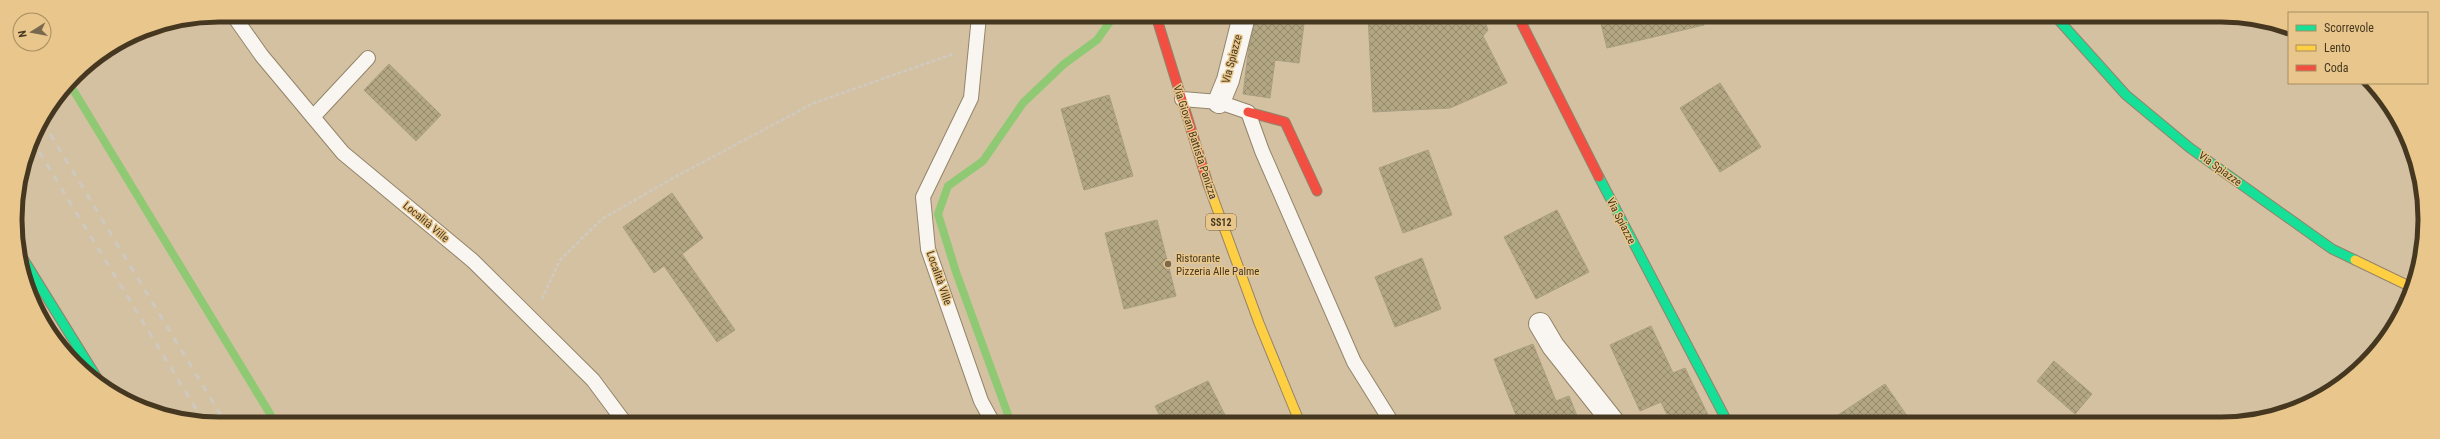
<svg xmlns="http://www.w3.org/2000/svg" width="2440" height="439" font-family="'Roboto Condensed',sans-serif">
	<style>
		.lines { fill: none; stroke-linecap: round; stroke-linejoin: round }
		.stream { stroke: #8fc974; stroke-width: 8 }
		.building { fill: url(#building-cross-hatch); stroke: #a99e83 }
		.lane-casing { stroke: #93846a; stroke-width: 16 }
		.street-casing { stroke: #93846a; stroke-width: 24 }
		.fast-casing { stroke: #93846a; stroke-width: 11 }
		.slow-casing { stroke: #93846a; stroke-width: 11 }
		.jam-casing { stroke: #93846a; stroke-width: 11 }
		.path { stroke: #cfc9bf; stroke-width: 2.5; stroke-dasharray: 4 2; stroke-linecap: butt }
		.lane { stroke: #f9f6f1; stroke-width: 14 }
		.street { stroke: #f9f6f1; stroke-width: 22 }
		.fast { stroke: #16e098; stroke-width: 9 }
		.slow { stroke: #ffcf43; stroke-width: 9 }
		.jam { stroke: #f24e42; stroke-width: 9 }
		.rail { stroke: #cec8be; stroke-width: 3; stroke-dasharray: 7 7; stroke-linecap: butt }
		.poi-dot { fill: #78684d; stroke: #e9c78c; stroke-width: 1.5 }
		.labels { text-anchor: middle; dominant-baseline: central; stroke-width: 3; stroke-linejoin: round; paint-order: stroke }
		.shield { fill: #e9c78c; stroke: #776340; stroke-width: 1 }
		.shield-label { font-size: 10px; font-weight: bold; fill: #463820 }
		.street-label { font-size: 11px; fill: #463820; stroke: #e9c78c }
		.poi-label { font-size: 11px; fill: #463820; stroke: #e9c78c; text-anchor: start }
		.rim { fill: none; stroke: #463820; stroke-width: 5 }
	</style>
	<defs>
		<pattern id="building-cross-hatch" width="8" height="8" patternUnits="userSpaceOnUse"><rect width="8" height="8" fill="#b2a782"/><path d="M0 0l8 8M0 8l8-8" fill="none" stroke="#93896a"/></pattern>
	</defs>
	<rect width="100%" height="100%" fill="#d4c1a1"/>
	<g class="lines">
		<!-- stream -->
		<g class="stream">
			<polyline points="69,83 275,422"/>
			<polyline points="1011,423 956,272 938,214 948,186 983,161 1023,103 1064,64 1097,40 1114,16"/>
		</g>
	</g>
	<!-- building -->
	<g class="building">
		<polygon points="1256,16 1305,16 1299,63 1275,60 1270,98 1243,94 1249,46"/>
		<polygon points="1368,16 1483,16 1488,30 1483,36 1507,83 1450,108 1373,112"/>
		<polygon points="1599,16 1703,16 1704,25 1607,48"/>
		<polygon points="389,64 441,115 416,141 364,90"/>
		<polygon points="1720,83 1761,147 1720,172 1680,108"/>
		<polygon points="1109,95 1133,176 1084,190 1061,109"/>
		<polygon points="1428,150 1452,215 1403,233 1379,168"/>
		<polygon points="672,193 703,238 682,254 735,330 717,342 664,266 654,273 623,227"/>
		<polygon points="1557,210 1589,272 1536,299 1504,237"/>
		<polygon points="1157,220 1176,296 1124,309 1105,233"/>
		<polygon points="1422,258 1441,309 1395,327 1375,277"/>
		<polygon points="1651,326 1673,373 1685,368 1712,423 1671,423 1661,402 1640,411 1610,345"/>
		<polygon points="1533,344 1556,401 1569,396 1580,423 1503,423 1502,420 1516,415 1494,359"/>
		<polygon points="2054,361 2092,394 2075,414 2037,381"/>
		<polygon points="1208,381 1229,423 1163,423 1155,406"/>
		<polygon points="1885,384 1912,423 1826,423"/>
	</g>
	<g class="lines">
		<defs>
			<g id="lane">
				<polyline points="233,15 262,56 343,153 473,261 593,380 625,423"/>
				<polyline points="979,16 971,98 923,197 928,249 981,401 993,423"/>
				<polyline points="1182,99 1219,102 1248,112 1262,151 1354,362 1392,423"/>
				<polyline points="313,117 368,58"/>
			</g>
			<g id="street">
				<polyline points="1219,102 1228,80 1244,16"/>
				<polyline points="1540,324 1553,346 1614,423"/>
			</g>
			<g id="fast">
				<polyline points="2056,17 2126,95 2190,148 2332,249 2355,260"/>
				<polyline points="1599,177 1728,423"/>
				<polyline points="22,257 97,378"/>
			</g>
			<g id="slow">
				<polyline points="1208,184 1259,323 1300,423"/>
				<polyline points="2355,260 2411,287"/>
			</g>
			<g id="jam">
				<polyline points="1156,16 1208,184"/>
				<polyline points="1518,16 1599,177"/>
				<polyline points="1248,112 1285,122 1317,191"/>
			</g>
		</defs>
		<!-- lane casing -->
		<use href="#lane" class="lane-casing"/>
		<!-- street casing -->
		<use href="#street" class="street-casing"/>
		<!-- fast casing -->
		<use href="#fast" class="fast-casing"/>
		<!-- slow casing -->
		<use href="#slow" class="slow-casing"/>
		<!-- jam casing -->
		<use href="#jam" class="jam-casing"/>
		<!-- path -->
		<polyline class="path" points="542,299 560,260 602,219 673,178 814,103 953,54"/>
		<!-- lane -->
		<use href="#lane" class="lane"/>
		<!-- street -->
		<use href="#street" class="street"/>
		<!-- fast -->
		<use href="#fast" class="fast"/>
		<!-- slow -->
		<use href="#slow" class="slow"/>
		<!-- jam -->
		<use href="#jam" class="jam"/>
		<!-- rail -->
		<g class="rail">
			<polyline points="43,122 225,422"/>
			<polyline points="32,140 204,422"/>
		</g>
	</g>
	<!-- markers -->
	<circle class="poi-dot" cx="1168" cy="264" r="4"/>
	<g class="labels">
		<!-- shield labels -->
		<rect class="shield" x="1206" y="214" width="30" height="16" rx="3"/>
		<g class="shield-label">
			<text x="1221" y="222">SS12</text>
		</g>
		<!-- street labels -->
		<g class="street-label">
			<text transform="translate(1232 59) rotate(-75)">Via Spiazze</text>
			<text transform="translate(1195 142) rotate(72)">Via Giovan Battista Panizza</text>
			<text transform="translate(2220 169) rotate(36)">Via Spiazze</text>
			<text transform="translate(1621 221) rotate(63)">Via Spiazze</text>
			<text transform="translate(426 222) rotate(40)">Località Ville</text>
			<text transform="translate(939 278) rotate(71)">Località Ville</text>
		</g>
		<!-- poi labels -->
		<g class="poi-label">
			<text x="1176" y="258">Ristorante<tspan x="1176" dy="13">Pizzeria Alle Palme</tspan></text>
		</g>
	</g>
	<!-- crop -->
	<path d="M0 0H2440V439H0ZM219 22H2221A197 197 0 0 1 2418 219V220A197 197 0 0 1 2221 417H219A197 197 0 0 1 22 220V219A197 197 0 0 1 219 22Z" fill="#e9c78c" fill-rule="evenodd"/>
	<path class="rim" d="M219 22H2221A197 197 0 0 1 2418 219V220A197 197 0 0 1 2221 417H219A197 197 0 0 1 22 220V219A197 197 0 0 1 219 22Z"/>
	<!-- legend -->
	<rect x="2288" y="12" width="140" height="72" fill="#e9c78c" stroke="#a88e61"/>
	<rect x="2296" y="25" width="20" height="6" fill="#16e098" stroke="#a88e61"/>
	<text x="2324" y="32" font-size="12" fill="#463820">Scorrevole</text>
	<rect x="2296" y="45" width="20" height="6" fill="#ffcf43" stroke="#a88e61"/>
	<text x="2324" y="52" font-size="12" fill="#463820">Lento</text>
	<rect x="2296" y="65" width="20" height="6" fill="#f24e42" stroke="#a88e61"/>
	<text x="2324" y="72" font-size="12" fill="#463820">Coda</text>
	<!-- north arrow -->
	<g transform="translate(32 32) rotate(259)"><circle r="19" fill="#e9c78c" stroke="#a88e61"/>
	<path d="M0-3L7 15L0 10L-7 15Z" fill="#78684d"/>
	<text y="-6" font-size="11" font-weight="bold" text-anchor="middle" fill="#463820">N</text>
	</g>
</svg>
